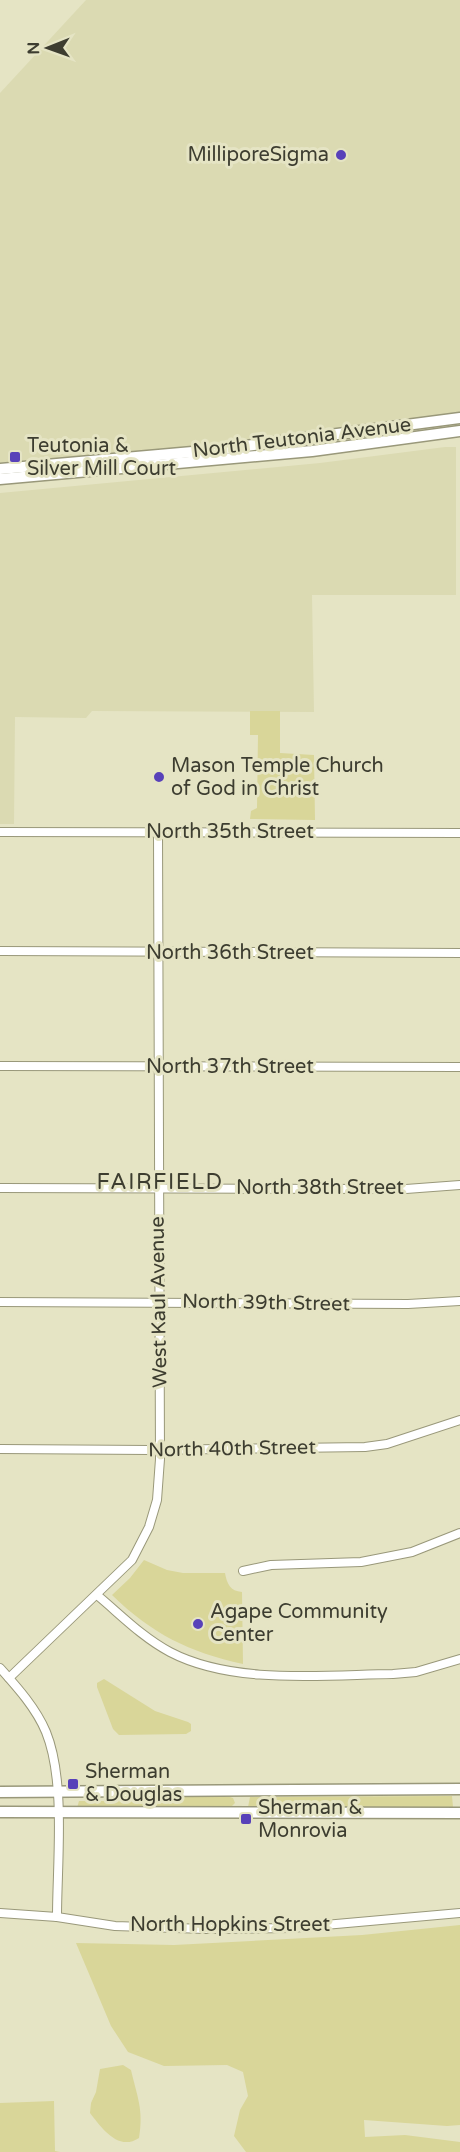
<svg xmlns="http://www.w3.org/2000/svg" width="460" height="2152" font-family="'Varela Round',sans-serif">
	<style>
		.built { fill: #dbdab2 }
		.green { fill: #d9d699 }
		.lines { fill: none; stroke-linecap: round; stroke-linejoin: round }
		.minor-casing { stroke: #99987a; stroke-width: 10 }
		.secondary-casing { stroke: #99987a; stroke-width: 13 }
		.minor { stroke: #fff; stroke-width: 8 }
		.secondary { stroke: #fff; stroke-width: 10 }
		.poi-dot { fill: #5841b9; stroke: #e5e4c4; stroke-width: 2 }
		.labels { text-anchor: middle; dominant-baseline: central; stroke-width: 6; stroke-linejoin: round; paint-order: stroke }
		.poi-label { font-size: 20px; fill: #3d3d30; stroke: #e5e4c4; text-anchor: start }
		.street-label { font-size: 20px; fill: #3d3d30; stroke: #e5e4c4 }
		.quarter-label { font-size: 22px; letter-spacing: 1.5px; fill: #3d3d30; stroke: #e5e4c4 }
	</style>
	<rect width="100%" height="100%" fill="#e5e4c4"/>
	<!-- built -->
	<g class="built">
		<polygon points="86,0 460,0 460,418 0,469 0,93"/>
		<polygon points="445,447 456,447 456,595 312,595 314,712 92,711 86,718 15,717 14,824 0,824 0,493 320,463"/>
	</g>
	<!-- green -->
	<g class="green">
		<polygon points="250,711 280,711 280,753 314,755 315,820 250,819 251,811 257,808 258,735 250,735"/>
		<path d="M144,1560L167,1570L183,1573H225C227,1584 230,1591 242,1592L243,1664C189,1652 152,1634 112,1595L130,1578Z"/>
		<polygon points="104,1679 155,1711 188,1722 191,1724 191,1731 186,1734 119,1735 113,1729 97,1687 97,1683"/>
		<polygon points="452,1796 453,1807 248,1807 250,1797"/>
		<polygon points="130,1797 230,1797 233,1798 235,1803 231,1807 77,1808 79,1801 112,1801"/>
		<polygon points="460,1925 460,2125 447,2126 364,2120 365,2137 405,2135 460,2142 460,2152 246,2152 234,2136 240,2110 248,2096 243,2072 227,2065 164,2066 128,2052 111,2026 76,1943 174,1945 362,1935"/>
		<path d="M123,2065L131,2070C137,2096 144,2110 139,2138C118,2152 101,2127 90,2113L91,2103L96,2092L100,2069Z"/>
		<polygon points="54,2101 55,2151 60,2152 0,2152 0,2103"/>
	</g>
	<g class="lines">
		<defs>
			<g id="minor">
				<polyline points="0,832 460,833"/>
				<polyline points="0,951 460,953"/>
				<polyline points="0,1066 460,1067"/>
				<polyline points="0,1188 406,1189 460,1185"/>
				<polyline points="0,1302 408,1304 460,1301"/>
				<polyline points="0,1449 151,1450 365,1447 387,1444 460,1420"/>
				<polyline points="243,1571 271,1565 361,1562 412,1552 460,1533"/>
				<path d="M97,1595C121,1615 142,1637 170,1652C233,1685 323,1675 393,1674L416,1672L460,1659"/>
				<path d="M0,1668C17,1687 36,1708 46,1732C66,1781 57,1863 57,1917"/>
				<polyline points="9,1678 132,1560 149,1527 157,1500 160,1459 158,832"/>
				<polyline points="0,1913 57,1917 115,1926 206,1929 291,1928 460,1913"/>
			</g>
			<g id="secondary">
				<polyline points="0,469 215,450 460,418"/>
				<polyline points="0,479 312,451 460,431"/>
				<polyline points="0,1792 460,1789"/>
				<polyline points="0,1812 460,1813"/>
			</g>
		</defs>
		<!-- minor casing -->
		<use href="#minor" class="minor-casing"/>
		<!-- secondary casing -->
		<use href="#secondary" class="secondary-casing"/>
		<!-- minor -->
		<use href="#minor" class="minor"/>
		<!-- secondary -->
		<use href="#secondary" class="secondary"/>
	</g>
	<!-- markers -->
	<g class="poi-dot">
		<circle cx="341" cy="155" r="6"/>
		<rect x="9" y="451" width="12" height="12" rx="3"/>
		<circle cx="159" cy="777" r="6"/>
		<circle cx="198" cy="1624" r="6"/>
		<rect x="67" y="1778" width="12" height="12" rx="3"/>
		<rect x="240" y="1813" width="12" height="12" rx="3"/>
	</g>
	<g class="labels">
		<!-- poi labels -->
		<g class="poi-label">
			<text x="329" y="155" text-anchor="end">MilliporeSigma</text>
			<text x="27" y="446">Teutonia &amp;<tspan x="27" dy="23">Silver Mill Court</tspan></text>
			<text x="171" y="766">Mason Temple Church<tspan x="171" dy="23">of God in Christ</tspan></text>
			<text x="210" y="1612">Agape Community<tspan x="210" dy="23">Center</tspan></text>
			<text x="85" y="1772">Sherman<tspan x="85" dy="23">&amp; Douglas</tspan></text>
			<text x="258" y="1808">Sherman &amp;<tspan x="258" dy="23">Monrovia</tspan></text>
		</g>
		<!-- street labels -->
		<g class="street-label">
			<text transform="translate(302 438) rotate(-7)">North Teutonia Avenue</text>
			<text x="230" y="832">North 35th Street</text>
			<text x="230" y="953">North 36th Street</text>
			<text x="230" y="1067">North 37th Street</text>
			<text x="320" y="1188">North 38th Street</text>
			<text transform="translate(159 1302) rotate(-91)">West Kaul Avenue</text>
			<text transform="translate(266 1303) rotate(1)">North 39th Street</text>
			<text transform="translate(232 1449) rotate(-1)">North 40th Street</text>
			<text x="230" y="1925">North Hopkins Street</text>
		</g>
		<!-- quarter labels -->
		<g class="quarter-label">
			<text x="160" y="1182">FAIRFIELD</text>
		</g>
	</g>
	<!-- north arrow -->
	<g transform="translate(48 48) rotate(269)" stroke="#e5e4c4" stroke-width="4.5" paint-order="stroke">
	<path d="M0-4.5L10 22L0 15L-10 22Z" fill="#3d3d30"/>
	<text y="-9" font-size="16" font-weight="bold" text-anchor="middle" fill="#3d3d30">N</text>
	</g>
</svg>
